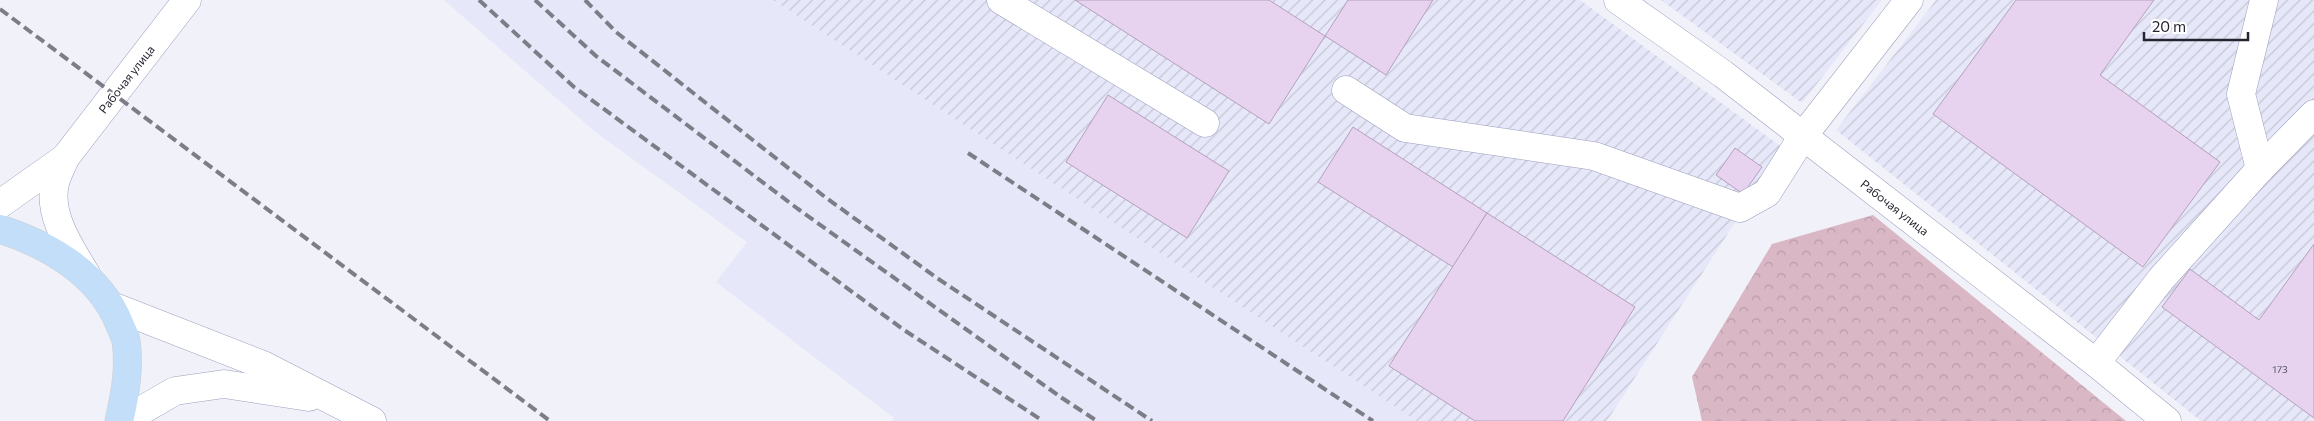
<svg xmlns="http://www.w3.org/2000/svg" width="2314" height="421" font-family="Commissioner,sans-serif">
	<style>
		.built { fill: #e6e7f8 }
		.industrial { fill: url(#industrial-furrows) }
		.forest { fill: url(#forest-crowns) }
		.building { fill: #e7d3ef; stroke: #b5a0bc }
		.lines { fill: none; stroke-linecap: round; stroke-linejoin: round }
		.minor-casing { stroke: #9c9ebe; stroke-width: 29 }
		.major-casing { stroke: #cfcfd2; stroke-width: 29 }
		.minor { stroke: #fff; stroke-width: 28 }
		.major { stroke: #c3def9; stroke-width: 28 }
		.rail { stroke: #7c7d87; stroke-width: 4; stroke-dasharray: 10 5; stroke-linecap: butt }
		.labels { text-anchor: middle; dominant-baseline: central; stroke-width: 4; stroke-linejoin: round; paint-order: stroke }
		.number-label { font-size: 10px; fill: #565061 }
		.street-label { font-size: 12px; fill: #252532; stroke: #fff }
	</style>
	<defs>
		<pattern id="industrial-furrows" width="10" height="10" patternUnits="userSpaceOnUse" patternTransform="scale(1.25)"><rect width="10" height="10" fill="#e6e7f8"/><path d="M-1 1l2-2M0 10L10 0M9 11l2-2" fill="none" stroke="#c5c6d5"/></pattern>
		<pattern id="forest-crowns" width="20" height="18" patternUnits="userSpaceOnUse" patternTransform="scale(1.25)"><rect width="20" height="18" fill="#d9b7c5"/><path d="M2 6a3 3 0 1 1 6 0M12 15a3 3 0 1 1 6 0" fill="none" stroke="#ba9daa"/></pattern>
	</defs>
	<rect width="100%" height="100%" fill="#f1f2f9"/>
	<!-- built -->
	<polygon class="built" points="444,0 773,0 1417,421 892,421 894,418 716,282 747,242 594,131"/>
	<!-- industrial -->
	<g class="industrial">
		<polygon points="773,0 1580,0 1783,148 1607,421 1417,421"/>
		<polygon points="1661,0 1882,0 1802,103"/>
		<polygon points="1936,0 2314,0 2314,421 2201,421 1836,130"/>
	</g>
	<!-- forest -->
	<polygon class="forest" points="1873,215 2126,421 1702,421 1692,377 1772,244"/>
	<!-- building -->
	<g class="building">
		<polygon points="1075,0 1269,0 1325,36 1269,124"/>
		<polygon points="1348,0 1433,0 1386,75 1325,36"/>
		<polygon points="2016,0 2154,0 2100,75 2220,162 2143,267 1933,114"/>
		<polygon points="1108,95 1229,171 1187,238 1066,162"/>
		<polygon points="1353,127 1487,213 1453,267 1318,182"/>
		<polygon points="1735,148 1762,167 1743,194 1716,175"/>
		<polygon points="1487,213 1635,307 1563,421 1475,421 1389,366"/>
		<polygon points="2314,244 2314,418 2162,307 2190,269 2259,320"/>
	</g>
	<g class="lines">
		<defs>
			<g id="minor">
				<polyline points="1001,0 1205,123"/>
				<polyline points="1618,0 1723,74 2096,363 2167,421"/>
				<polyline points="1346,90 1405,128 1594,156 1740,208 1767,193 1803,136 1909,0"/>
				<polyline points="2260,169 2241,94 2264,0"/>
				<polyline points="0,204 65,158"/>
				<path d="M87,276C72,250 47,216 55,183C57,175 62,166 65,158L187,0"/>
				<polyline points="112,306 263,365 372,421"/>
				<polyline points="2096,363 2161,279 2260,169 2314,114"/>
				<polyline points="123,421 175,391 224,384 309,397"/>
			</g>
			<path id="major" d="M0,229C49,245 99,274 119,323C121,329 125,335 126,341C130,368 125,395 119,421"/>
		</defs>
		<!-- minor casing -->
		<use href="#minor" class="minor-casing"/>
		<!-- major casing -->
		<use href="#major" class="major-casing"/>
		<!-- minor -->
		<use href="#minor" class="minor"/>
		<!-- major -->
		<use href="#major" class="major"/>
		<!-- rail -->
		<g class="rail">
			<polyline points="479,0 574,87 904,330 1043,421"/>
			<polyline points="535,0 596,56 798,209 1062,398 1097,421"/>
			<polyline points="585,0 616,32 825,197 937,278 1152,421"/>
			<polyline points="0,9 550,421"/>
			<polyline points="968,153 1373,421"/>
		</g>
	</g>
	<g class="labels">
		<!-- number labels -->
		<g class="number-label">
			<text x="2280" y="369">173</text>
		</g>
		<!-- street labels -->
		<g class="street-label">
			<text transform="translate(126 79) rotate(-52)">Рабочая улица</text>
			<text transform="translate(1895 207) rotate(38)">Рабочая улица</text>
		</g>
	</g>
	<!-- scale -->
	<path d="M2144 32v8h104v-8" fill="none" stroke="#252532" stroke-width="2.5"/>
	<text x="2152" y="32" font-size="15" fill="#252532" stroke="#ffffff" stroke-width="4" paint-order="stroke">20 m</text>
</svg>
